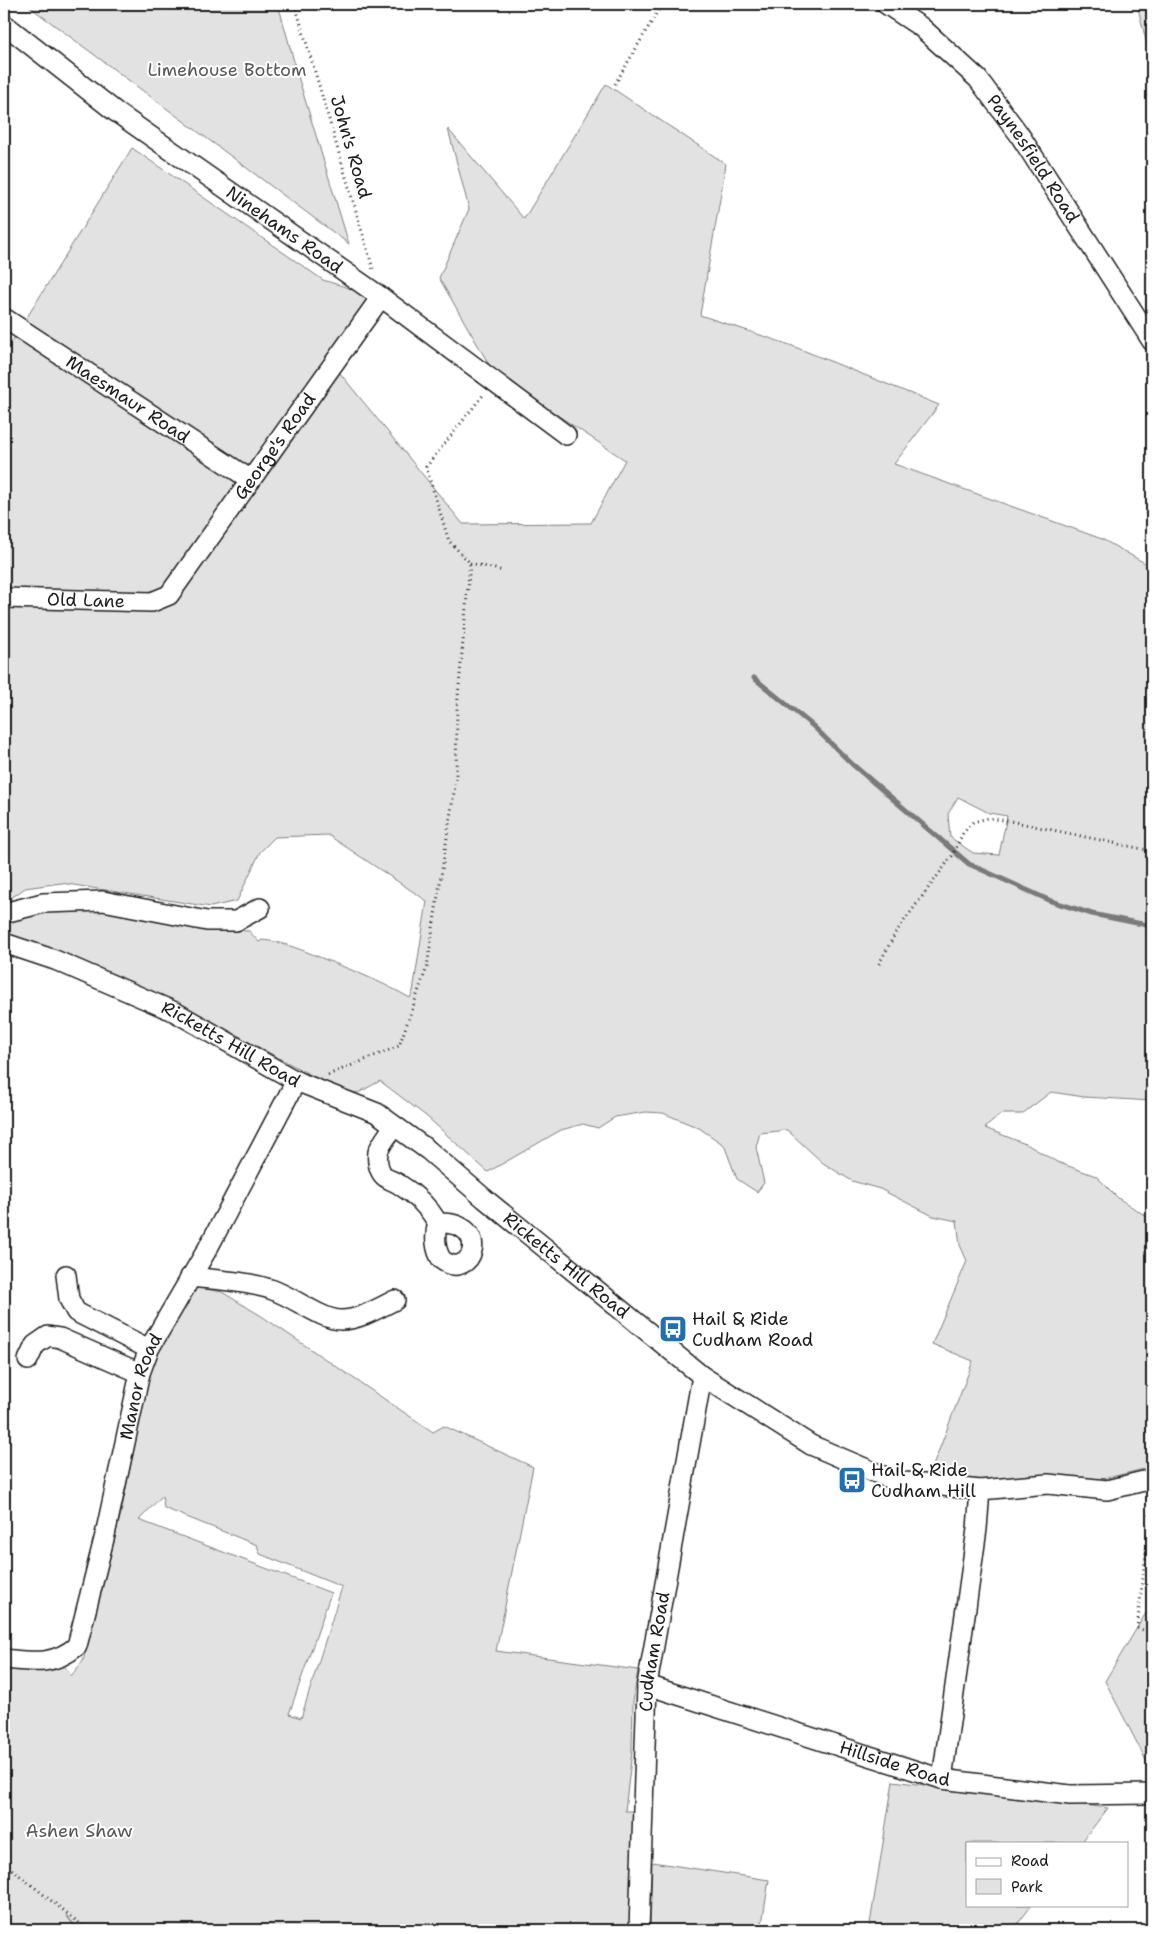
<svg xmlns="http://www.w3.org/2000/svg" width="1156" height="1934" font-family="'Shantell Sans',sans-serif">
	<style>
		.green { fill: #e2e2e2; stroke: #7f7f7f; fill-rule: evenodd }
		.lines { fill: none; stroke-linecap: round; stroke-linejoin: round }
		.stream { stroke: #7a7a7a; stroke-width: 5 }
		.minor-casing { stroke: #1c1c1c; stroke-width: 22 }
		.path { stroke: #1c1c1c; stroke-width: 3; stroke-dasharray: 1 4; stroke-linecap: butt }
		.minor { stroke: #fff; stroke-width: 19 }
		.labels { text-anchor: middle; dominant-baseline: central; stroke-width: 4; stroke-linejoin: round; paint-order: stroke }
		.park-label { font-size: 18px; fill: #575757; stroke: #fff }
		.street-label { font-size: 18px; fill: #1c1c1c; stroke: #fff }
		.poi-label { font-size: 18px; fill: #1c1c1c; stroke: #fff; text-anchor: start }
	</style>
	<rect width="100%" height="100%" fill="#fff"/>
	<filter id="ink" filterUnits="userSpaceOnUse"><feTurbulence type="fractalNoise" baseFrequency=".02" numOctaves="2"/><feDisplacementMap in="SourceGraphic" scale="10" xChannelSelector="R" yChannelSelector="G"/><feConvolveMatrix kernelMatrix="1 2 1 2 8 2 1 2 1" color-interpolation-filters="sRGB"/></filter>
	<g filter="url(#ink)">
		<!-- green -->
		<g class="green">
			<polygon points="26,4 278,4 300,83 349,244"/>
			<polygon points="1137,4 1152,4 1152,65"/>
			<path d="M606,84L726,164L700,315L790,345L939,405L894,464L1102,539L1152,567V1101L1084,1097L1051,1092L1022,1114H1001L985,1128L1028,1145L1057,1162L1096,1176L1118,1198L1152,1220V1467L1099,1480L928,1479L973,1361L932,1344L967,1261L960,1245L957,1221L933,1216L880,1189L852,1181L823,1163L787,1130L760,1133L756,1147L764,1183L757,1192L737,1179L724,1145L699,1128L663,1113L646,1112L615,1117L598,1128L583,1124L561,1130L488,1172L426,1116L380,1081L358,1093L339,1090L204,1018L115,975L4,933V920L60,908L135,913L215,929L249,931L259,942L262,940C285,942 307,952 329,961C357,972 384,983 410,998L413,991L427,901L328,835L275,837L260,852L237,901L211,907L61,883L25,888L10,899H4V338L11,343L132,148L323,280L381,298L339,372L463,524L591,523L625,460L494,373L439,278L469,209L448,129L524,219ZM958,797L989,813L1007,816L999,855L973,853L950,837L948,814Z"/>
			<path d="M194,1287L222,1292L263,1317L433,1432L444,1426L533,1467L496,1651L638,1670L633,1702L632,1751L625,1811H633L630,1930H79L66,1915L77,1930H4V1869L11,1873L4,1867V1655L58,1656L71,1676L83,1661L121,1513L150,1369ZM162,1496L164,1508L257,1545L260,1554L342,1587L301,1718L289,1714L331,1593L139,1520Z"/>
			<polygon points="1152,1603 1152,1772 1105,1681"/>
			<polygon points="893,1781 1108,1808 1081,1843 967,1843 967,1905 1032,1905 1013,1930 869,1930"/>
			<polygon points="652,1862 769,1880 761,1930 650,1930"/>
		</g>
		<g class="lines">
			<!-- stream -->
			<polyline class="stream" points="754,678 813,726 852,764 969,864 1051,901 1092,914 1152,926"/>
			<defs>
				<g id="minor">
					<path id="s1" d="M886,4L921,27L978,79L1019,134L1152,341"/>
					<path id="s2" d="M4,24L116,112L381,297L566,435"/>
					<path id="s3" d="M4,318L251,480"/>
					<path id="s4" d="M4,598L152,602L169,595L381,297"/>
					<polyline points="4,913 43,903 103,901 207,921 236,921 260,908"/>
					<path id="s5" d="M4,943L55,960L175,1012L296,1081L377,1113L428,1150L485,1199L702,1376L811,1445L895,1481L980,1490L1048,1484L1107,1490L1152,1479"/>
					<path d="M394,1126C389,1134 381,1143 378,1152C377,1159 378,1169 383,1175C387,1180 395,1181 400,1185C415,1194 429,1208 438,1223C434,1235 435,1250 442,1260C472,1283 494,1221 438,1223"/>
					<polyline points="66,1275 69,1299 76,1312 149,1349"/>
					<path d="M190,1277C216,1280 245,1281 270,1289C291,1295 321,1320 341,1320C359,1320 379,1308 395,1300"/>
					<polyline points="28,1360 35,1345 48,1336 60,1338 140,1373"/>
					<path id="s6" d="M4,1659C33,1662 53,1666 77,1646L105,1535L140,1373L149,1349L208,1248L296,1081"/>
					<path id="s7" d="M647,1685L942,1779L1070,1795L1151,1794"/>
					<polyline points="942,1779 977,1529 980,1490"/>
					<path id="s8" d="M639,1930L647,1685L702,1376"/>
				</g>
			</defs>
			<!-- minor casing -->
			<use href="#minor" class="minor-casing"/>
			<!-- path -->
			<g class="path">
				<polyline points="295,4 373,269"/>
				<polyline points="615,84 662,4"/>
				<polyline points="470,563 504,571"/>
				<polyline points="879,964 896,932 952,856 963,833 973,822 988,818 1010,821 1152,851"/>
				<polyline points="328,1075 399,1046 427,967 456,779 457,708 470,563 449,541 426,467 484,394"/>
				<polyline points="1152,1499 1137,1628 1152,1633"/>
				<polyline points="4,1863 88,1930"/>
			</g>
			<!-- minor -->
			<use href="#minor" class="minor"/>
		</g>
	</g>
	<!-- icons -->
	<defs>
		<symbol id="bus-square" viewBox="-11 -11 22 22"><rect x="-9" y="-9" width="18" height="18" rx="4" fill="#1f6fb2" stroke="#fff"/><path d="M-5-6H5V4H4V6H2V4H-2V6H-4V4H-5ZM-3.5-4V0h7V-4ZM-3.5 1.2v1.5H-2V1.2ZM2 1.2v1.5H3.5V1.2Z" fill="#fff"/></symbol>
	</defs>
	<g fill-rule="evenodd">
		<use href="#bus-square" x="657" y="1313" width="32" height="32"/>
		<use href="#bus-square" x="836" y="1464" width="32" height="32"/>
	</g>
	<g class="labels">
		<!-- park labels -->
		<g class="park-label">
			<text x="227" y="70">Limehouse Bottom</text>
			<text x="79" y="1831">Ashen Shaw</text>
		</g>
		<!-- street labels -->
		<g class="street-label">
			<text transform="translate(351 147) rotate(74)">John's Road</text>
			<text stroke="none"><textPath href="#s1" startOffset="216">Paynesfield Road</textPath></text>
			<text stroke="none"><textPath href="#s2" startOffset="348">Ninehams Road</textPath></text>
			<text stroke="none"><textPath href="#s3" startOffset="148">Maesmaur Road</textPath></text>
			<text stroke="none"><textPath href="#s4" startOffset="349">George's Road</textPath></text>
			<text stroke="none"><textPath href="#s4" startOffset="82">Old Lane</textPath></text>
			<text stroke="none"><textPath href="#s5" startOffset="249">Ricketts Hill Road</textPath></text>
			<text stroke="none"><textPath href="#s5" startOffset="654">Ricketts Hill Road</textPath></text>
			<text stroke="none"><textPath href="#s6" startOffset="344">Manor Road</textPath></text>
			<text stroke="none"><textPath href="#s8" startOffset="279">Cudham Road</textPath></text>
			<text stroke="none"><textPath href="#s7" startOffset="260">Hillside Road</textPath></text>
		</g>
		<!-- poi labels -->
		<g class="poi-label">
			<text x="692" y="1319">Hail &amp; Ride<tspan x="692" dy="21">Cudham Road</tspan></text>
			<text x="871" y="1470">Hail &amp; Ride<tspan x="871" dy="21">Cudham Hill</tspan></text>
		</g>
	</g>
	<!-- margin -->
	<rect width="1156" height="1934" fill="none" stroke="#fff" stroke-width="20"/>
	<rect x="10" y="10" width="1136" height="1914" fill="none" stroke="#1c1c1c" stroke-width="2" filter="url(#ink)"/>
	<!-- legend -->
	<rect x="966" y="1842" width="162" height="65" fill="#ffffff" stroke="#a4a4a4"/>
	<rect x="976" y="1858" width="25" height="8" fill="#ffffff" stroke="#a4a4a4"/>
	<text x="1011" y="1866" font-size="15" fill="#1c1c1c">Road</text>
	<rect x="976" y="1879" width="25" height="15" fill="#e2e2e2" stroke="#a4a4a4"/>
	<text x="1011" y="1892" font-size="15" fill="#1c1c1c">Park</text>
</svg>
